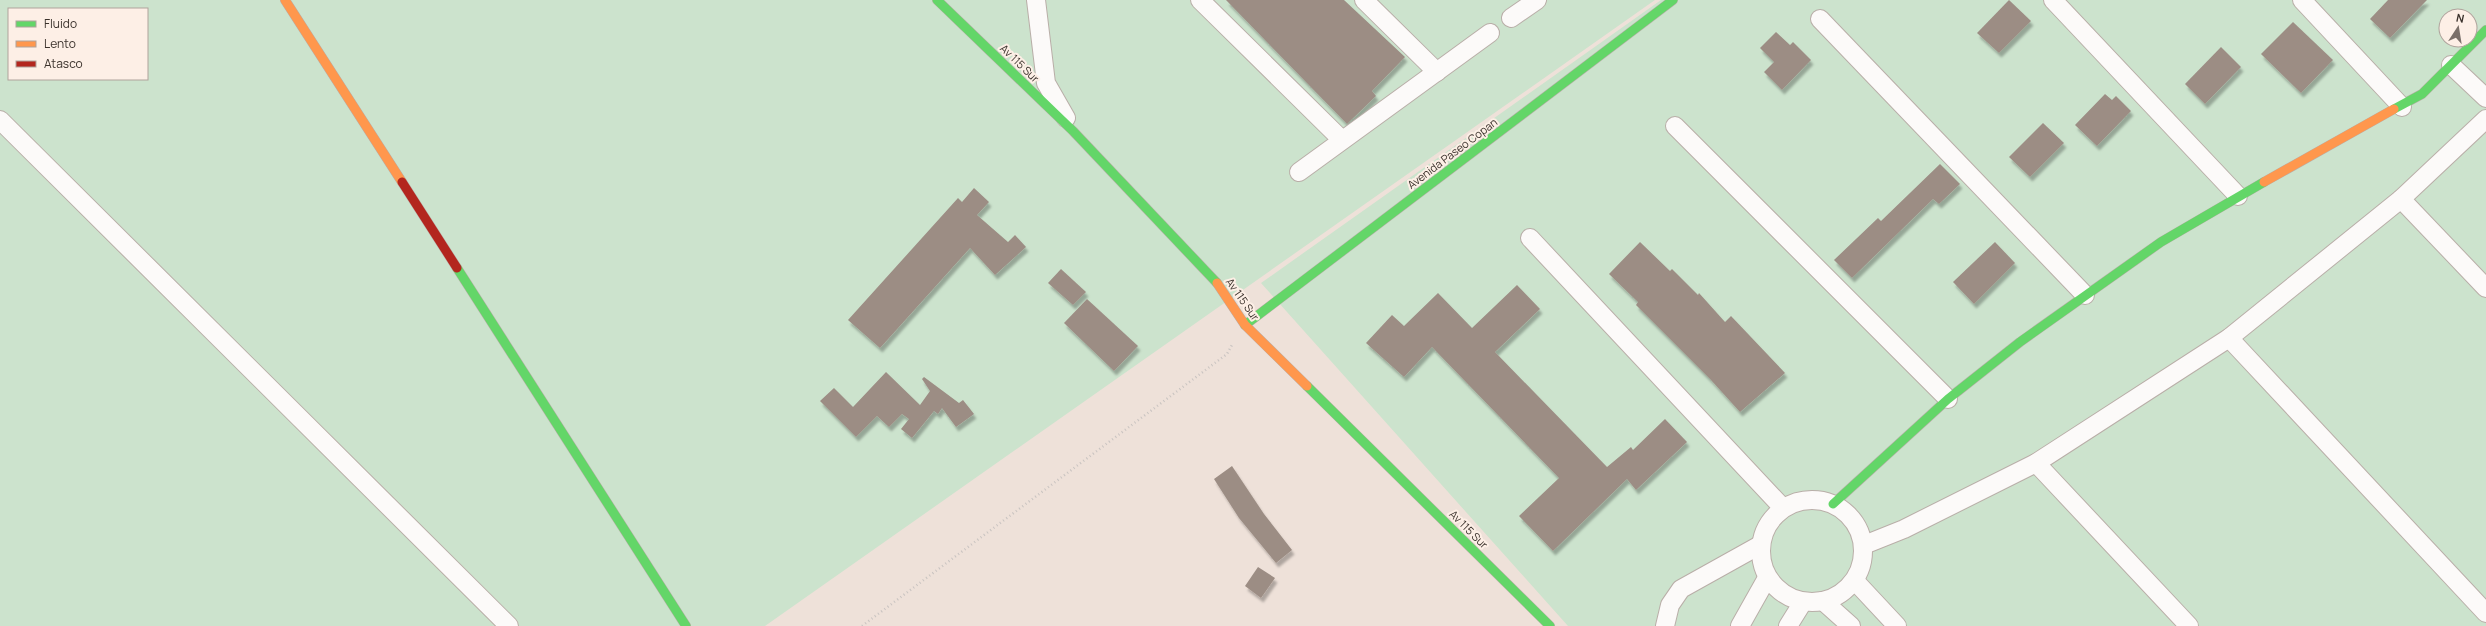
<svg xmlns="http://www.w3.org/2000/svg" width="2486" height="626" font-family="Manrope,sans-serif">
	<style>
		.green { fill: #cce3cd; fill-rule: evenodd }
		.building { fill: #9c8d84; filter: url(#shadow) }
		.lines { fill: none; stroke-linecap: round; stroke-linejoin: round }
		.street-casing { stroke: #b9aea8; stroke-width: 20 }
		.fast-casing { stroke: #b9aea8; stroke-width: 10 }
		.slow-casing { stroke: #b9aea8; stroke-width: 10 }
		.jam-casing { stroke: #b9aea8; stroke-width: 10 }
		.path { stroke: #c8c3c0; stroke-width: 2.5; stroke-dasharray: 1 3; stroke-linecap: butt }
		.street { stroke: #fcfaf9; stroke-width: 18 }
		.fast { stroke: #63d668; stroke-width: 9 }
		.slow { stroke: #ff974d; stroke-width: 9 }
		.jam { stroke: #b3261e; stroke-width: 9 }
		.labels { text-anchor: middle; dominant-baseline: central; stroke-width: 4; stroke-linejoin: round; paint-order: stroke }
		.street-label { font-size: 11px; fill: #3b322c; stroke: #fdefe6 }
	</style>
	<defs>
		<filter id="shadow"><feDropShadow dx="2.5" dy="4.5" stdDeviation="1" flood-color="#0004"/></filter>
	</defs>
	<rect width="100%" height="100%" fill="#eee1d9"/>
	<!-- green -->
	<g class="green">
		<path d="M0,0H1655L765,626H0ZM9,9H147V79H9Z"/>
		<path d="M1661,0H2486V626H1568L1261,283ZM2446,16H2470V40H2446Z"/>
	</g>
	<!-- building -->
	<g class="building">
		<polygon points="1226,0 1344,0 1405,57 1372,91 1376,96 1347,124"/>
		<polygon points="2009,0 2031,21 1999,53 1977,33"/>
		<polygon points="2388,0 2427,0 2390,38 2370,19"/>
		<polygon points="2293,22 2333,60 2301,93 2261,54"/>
		<polygon points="1776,32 1790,45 1793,42 1811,60 1782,90 1764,72 1774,62 1760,48"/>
		<polygon points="2221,47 2241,67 2205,104 2185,84"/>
		<polygon points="2105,94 2112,100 2116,96 2131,111 2097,146 2075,125"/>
		<polygon points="2043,123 2064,143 2030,177 2009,157"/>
		<polygon points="1940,164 1960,184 1939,204 1933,199 1852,278 1834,260 1878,218 1881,221"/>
		<polygon points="974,188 989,202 977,215 1008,242 1015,235 1026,247 995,275 970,248 880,348 848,320 958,198 962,202"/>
		<polygon points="1640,242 1670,271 1672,269 1698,295 1699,293 1725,322 1731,316 1785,373 1740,412 1711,380 1636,305 1638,302 1609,274"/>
		<polygon points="1995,242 2015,263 1974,304 1953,282"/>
		<polygon points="1061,269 1086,292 1073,305 1048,283"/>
		<polygon points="1517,285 1540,309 1495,352 1607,467 1631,447 1633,450 1665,419 1687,442 1636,490 1627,479 1553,551 1519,516 1559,478 1432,347 1404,377 1366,343 1392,315 1404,326 1438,293 1472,328"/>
		<polygon points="1087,299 1138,346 1114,371 1064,323"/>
		<polygon points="886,372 920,405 930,391 922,379 924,377 959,403 963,400 974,414 956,427 942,408 938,414 934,411 912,438 901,429 909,419 902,414 889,427 877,416 856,437 820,401 834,388 853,407"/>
		<polygon points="1232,466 1264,514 1292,550 1276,563 1239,518 1214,479"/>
		<polygon points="1258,567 1275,578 1261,598 1245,586"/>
	</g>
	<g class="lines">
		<defs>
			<g id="street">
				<polyline points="1036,0 1046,83 1066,118"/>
				<polyline points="1200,0 1342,140"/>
				<polyline points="1364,0 1437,72"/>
				<polyline points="2053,0 2238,196"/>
				<polyline points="2302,0 2402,107"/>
				<polyline points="1511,18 1537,0"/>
				<polyline points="1820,19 2085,295"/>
				<polyline points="2451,65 2486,98"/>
				<polyline points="0,120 509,626"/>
				<polyline points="1675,126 1948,399"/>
				<polyline points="1299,172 1490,33"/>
				<polyline points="2401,199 2486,288"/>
				<polyline points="1530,238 1783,508"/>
				<polyline points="2229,338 2486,613"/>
				<polyline points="2036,463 2189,626"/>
				<circle cx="1812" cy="551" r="51"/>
				<polyline points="1864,545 1904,529 2036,463 2229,338 2401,199 2486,119"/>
				<polyline points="1855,581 1897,626"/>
				<polyline points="1823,601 1851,626"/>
				<polyline points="1665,626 1670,605 1681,589 1760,545"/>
				<polyline points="1740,626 1767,578"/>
				<polyline points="1788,626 1803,602"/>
			</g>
			<g id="fast">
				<polyline points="937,0 1073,131 1217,283"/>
				<polyline points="2394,109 2422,94 2486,30"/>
				<polyline points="457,268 686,626"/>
				<polyline points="1245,325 1673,0"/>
				<polyline points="1307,386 1550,626"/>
				<polyline points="1833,504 1948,399 2020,342 2161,242 2264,182"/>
			</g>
			<g id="slow">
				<polyline points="285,0 402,182"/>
				<polyline points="2264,182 2394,109"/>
				<polyline points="1217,283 1245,325 1307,386"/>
			</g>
			<polyline id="jam" points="402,182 457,268"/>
		</defs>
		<!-- street casing -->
		<use href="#street" class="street-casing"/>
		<!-- fast casing -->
		<use href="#fast" class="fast-casing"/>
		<!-- slow casing -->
		<use href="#slow" class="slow-casing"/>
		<!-- jam casing -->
		<use href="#jam" class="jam-casing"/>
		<!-- path -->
		<polyline class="path" points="862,626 1227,354 1233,343"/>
		<!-- street -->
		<use href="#street" class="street"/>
		<!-- fast -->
		<use href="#fast" class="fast"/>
		<!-- slow -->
		<use href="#slow" class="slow"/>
		<!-- jam -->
		<use href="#jam" class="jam"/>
	</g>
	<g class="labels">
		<!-- street labels -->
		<g class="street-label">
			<text transform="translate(1020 63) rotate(44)">Av 115 Sur</text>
			<text transform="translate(1452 153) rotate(-37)">Avenida Paseo Copan</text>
			<text transform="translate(1243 299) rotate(55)">Av 115 Sur</text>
			<text transform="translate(1469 529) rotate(45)">Av 115 Sur</text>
		</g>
	</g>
	<!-- legend -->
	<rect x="8" y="8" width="140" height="72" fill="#fdefe6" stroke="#afa39c"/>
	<rect x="16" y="21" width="20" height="6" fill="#63d668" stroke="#afa39c"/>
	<text x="44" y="28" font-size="12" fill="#3b322c">Fluido</text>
	<rect x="16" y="41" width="20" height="6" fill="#ff974d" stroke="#afa39c"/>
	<text x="44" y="48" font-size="12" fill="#3b322c">Lento</text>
	<rect x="16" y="61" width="20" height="6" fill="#b3261e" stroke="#afa39c"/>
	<text x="44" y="68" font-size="12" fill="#3b322c">Atasco</text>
	<!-- north arrow -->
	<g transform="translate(2458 28) rotate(12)"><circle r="19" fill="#fdefe6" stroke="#afa39c"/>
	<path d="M0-3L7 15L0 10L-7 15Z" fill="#7a6f69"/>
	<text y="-6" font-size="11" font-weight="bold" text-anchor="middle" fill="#3b322c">N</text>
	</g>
</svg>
